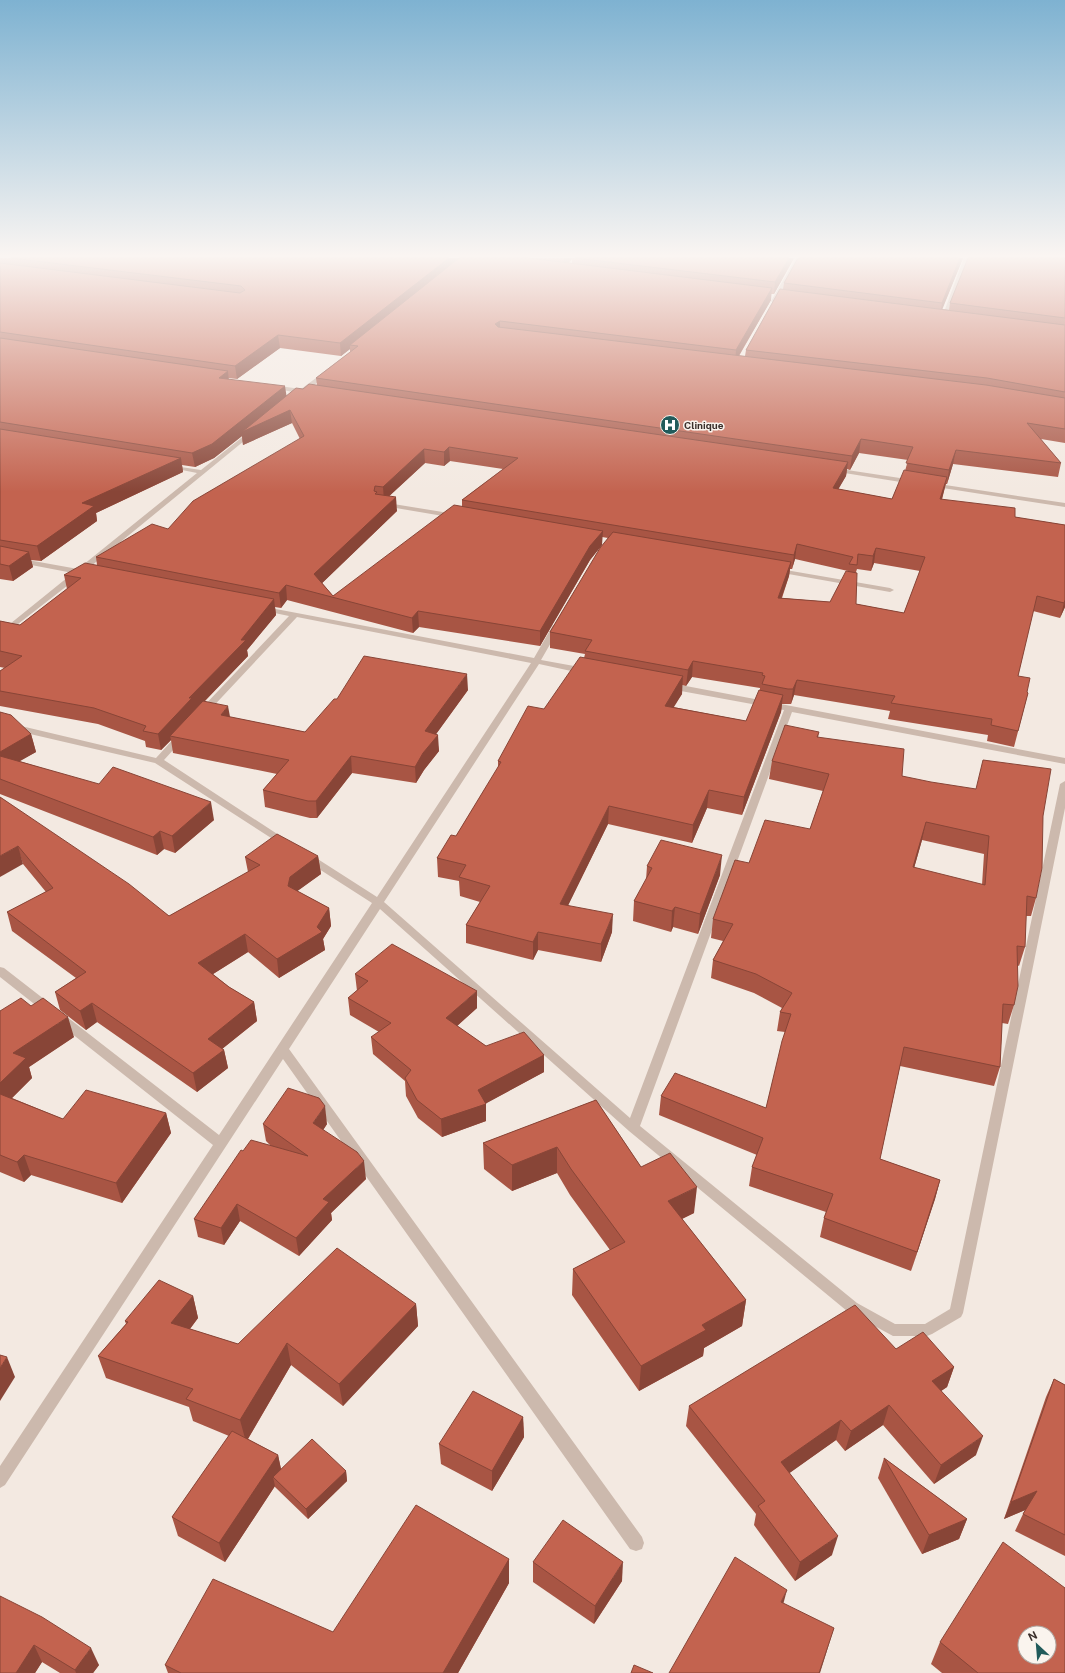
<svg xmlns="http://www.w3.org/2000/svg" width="1065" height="1673" font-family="'Public Sans',sans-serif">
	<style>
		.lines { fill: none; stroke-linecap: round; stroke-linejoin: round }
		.street { fill: #ccb9ad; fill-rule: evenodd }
		.wall { fill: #a85544; fill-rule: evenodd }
		.shaded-wall { fill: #884537 }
		.building { fill: #c3634f; stroke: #884537; fill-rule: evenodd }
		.labels { text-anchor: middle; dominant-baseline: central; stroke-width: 3; stroke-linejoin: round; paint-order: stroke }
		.far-poi-label { font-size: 10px; font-weight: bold; fill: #3a2f2b; stroke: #faf4ee; text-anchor: start }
	</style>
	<rect width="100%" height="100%" fill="#f3e9e1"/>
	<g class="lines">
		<!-- street -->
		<g class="street">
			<polygon points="796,258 802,258 777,301 772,302 771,301"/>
			<polygon points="964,258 970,258 946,319 941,320"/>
			<polygon points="327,370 330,372 329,373 308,390 310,392 309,393 302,394 269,387 272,385 301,389"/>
			<polygon points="250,431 255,432 85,571 89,573 88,575 81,575 0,638 0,632 73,573 0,559 0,555 78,569 197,473 167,467 167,465 201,470"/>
			<polygon points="834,468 913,480 916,482 913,484 832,471 831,470"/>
			<polygon points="932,483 1065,503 1065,507 930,486 930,484"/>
			<polygon points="381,502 455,514 459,516 455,518 384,506 380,504"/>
			<polygon points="774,568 890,588 894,590 890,592 777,572 773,570"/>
			<polygon points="260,606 534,658 553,625 559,625 560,627 541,660 585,668 589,671 585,674 539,664 384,902 630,1118 784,710 670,689 667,688 666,686 667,684 670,683 1065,758 1065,764 792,712 640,1126 857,1303 895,1324 925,1324 950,1309 1060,784 1065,781 1065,808 963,1313 961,1317 932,1334 927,1336 893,1336 847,1311 629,1131 380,909 289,1049 642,1537 644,1543 642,1549 636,1551 630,1549 283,1059 5,1485 0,1488 0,1466 213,1145 0,977 0,967 4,968 219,1135 372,903 305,860 304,858 305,856 313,856 377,897 531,663 297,617 207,713 201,713 200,711 201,709 289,616 260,610"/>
			<polygon points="0,721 156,758 178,734 184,734 186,736 184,738 164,760 291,843 290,845 282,845 155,763 0,727"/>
		</g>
	</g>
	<!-- wall -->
	<g class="wall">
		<path d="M0,258H794L774,294H771V300L739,356H745L746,350L783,289L784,283L798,258H963L942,309L949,310L950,303L1065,258V443L1041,439L1061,463L1058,477L953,464L947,484H946L944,491L942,500L1015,517L1065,525V607L1060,618L1033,611L1018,676L1027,692L1028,693L1014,747L987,741L988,735L888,719L890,711L794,695L791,704H782L781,712L742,815L707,808L692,843L608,824L568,905L612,932L601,962L538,950L533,960L466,943V925L480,902L460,896L459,881L438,877L437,858L456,836L498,768V761L544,709L584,658L585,654L550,648V632L608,538L602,537V545L590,560L540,646L419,627L413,633L287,600L281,608L275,607L276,615L247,650L248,656L205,701L230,717L305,732L337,699L468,690L436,734L439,751L424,770L416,783L352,773L317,818H310L265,807L263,790L277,774L173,753L171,740L161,750L146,747L145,741L98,724L0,706V671L5,668L0,667V621L20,625L67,589L64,575L97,565L96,557L168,529L300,439L292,423L243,445L242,436L214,458L195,467L182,465L183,472L96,513L97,521L41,561L31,560L33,567L13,581L0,579ZM572,259V263H569ZM280,348L341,356L350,349V352L316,378L317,385L303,389L286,396L229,379L228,378L237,379ZM859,453L908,460L905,471L892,499L838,489L846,476L847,469L850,470ZM450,461L503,469L462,500V507L333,596L322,583L397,511L389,496L425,463L444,466ZM795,559L848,571L830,602L782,598L789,576L790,569H792ZM874,563L920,571L904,613L856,604V572L857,569L871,571ZM692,677L760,688V691L746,721L673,707L682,694V685L686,686Z"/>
		<polygon points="0,712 31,734 36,752 19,761 214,820 175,853 164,849 157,855 0,794"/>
		<path d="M819,732L818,738L902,776L1043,816L1036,898L1031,916H1026L1025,947L1019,966L1017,965L1014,1005L1008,1024L1002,1023L1000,1067L994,1086L900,1066L880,1159L940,1180L935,1199L911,1271L820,1237L824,1218L826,1212L749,1186L752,1167L757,1155L659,1115L661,1096L766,1108L785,1032L777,1031L780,1012L782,1008L754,993L711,978L713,960L723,941L711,938L713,919L749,863L810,829L823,791L769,779L772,761ZM922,840L984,854L982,885L914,868Z"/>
		<polygon points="0,797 169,916 248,872 245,857 318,856 321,874 297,891 329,908 331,926 323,939 325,950 279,978 248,952 213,974 229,987 254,1002 257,1021 222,1049 224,1050 228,1068 197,1092 97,1022 86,1030 60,1010 55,992 76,978 12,931 7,912 46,892 23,864"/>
		<polygon points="647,866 720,875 698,934 673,927 671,932 633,921 634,901 646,880"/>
		<polygon points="355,974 477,1008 457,1026 486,1046 544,1055 544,1072 486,1103 486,1121 442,1137 418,1118 406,1096 405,1081 373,1054 371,1037 379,1032 350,1015 348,998 357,991"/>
		<polygon points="31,1006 74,1037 29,1067 32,1078 12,1098 63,1119 166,1113 171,1133 122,1203 31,1175 24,1182 0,1172 0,1011"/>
		<polygon points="596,1100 641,1167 694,1213 682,1219 746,1300 742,1326 704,1348 703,1356 639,1391 572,1295 573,1269 610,1250 570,1195 557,1173 512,1191 484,1169 483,1143"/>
		<polygon points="263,1124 327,1124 323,1130 366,1179 331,1213 332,1220 299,1256 240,1221 224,1245 198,1237 194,1219 243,1151 271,1146 266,1141"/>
		<polygon points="193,1296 198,1318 190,1329 238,1344 416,1304 418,1326 343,1406 291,1365 248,1439 278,1455 281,1469 346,1471 347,1481 308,1519 275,1487 275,1486 225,1562 178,1536 172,1517 229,1436 193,1421 189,1407 106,1378 98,1356 126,1324 125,1321"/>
		<polygon points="896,1349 954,1367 947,1387 941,1391 976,1455 934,1484 883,1425 845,1451 836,1440 789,1473 832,1555 795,1581 754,1525 756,1514 686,1426 689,1406"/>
		<polygon points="1054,1379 1065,1385 1065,1556 1015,1531 1023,1514 1025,1510 1004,1519 1046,1397"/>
		<polygon points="523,1417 524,1437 492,1491 441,1464 439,1444"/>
		<polygon points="884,1458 967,1519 959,1539 922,1554 878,1478"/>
		<polygon points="509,1559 509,1583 458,1673 168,1673 165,1665 333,1632"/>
		<polygon points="533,1562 622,1581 594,1624 533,1582"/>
		<polygon points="0,1596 99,1665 93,1673 60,1673 42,1662 35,1673 0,1673"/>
		<polygon points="940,1642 1065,1673 942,1673 931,1664"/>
	</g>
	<!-- shaded-wall -->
	<g class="shaded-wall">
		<polygon points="449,258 461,258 350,345 350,349 341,356 340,343"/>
		<polygon points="564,258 572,258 572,259 563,267"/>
		<polygon points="789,258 794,258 774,294 775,282"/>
		<polygon points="960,258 963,258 940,315 942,303"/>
		<polygon points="772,288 771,300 735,362 736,350"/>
		<polygon points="500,321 500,334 495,324"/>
		<polygon points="278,335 280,348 237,379 235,366"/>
		<polygon points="228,371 229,384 219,378"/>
		<polygon points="285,386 287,399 290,410 292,423 243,445 242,436 214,458 195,467 192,453"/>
		<polygon points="861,439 859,453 850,470 852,456"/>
		<polygon points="449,447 450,461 444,466 444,452"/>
		<polygon points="424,449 425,463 384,501 383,487"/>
		<polygon points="956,450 953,464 947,484 949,470"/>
		<polygon points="181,458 183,472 96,513 97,521 41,561 37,546 82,503"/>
		<polygon points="848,462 846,476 831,502 833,488"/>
		<polygon points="947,477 944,491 937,514 940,499"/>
		<polygon points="396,497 397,511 316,589 314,574"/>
		<polygon points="603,531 602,545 590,560 540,646 540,631 590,546"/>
		<polygon points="797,544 795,559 792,569 794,555"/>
		<polygon points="876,548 874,563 871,571 873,556"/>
		<polygon points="29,552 33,567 13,581 9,566"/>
		<polygon points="791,562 789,576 776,613 778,598"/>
		<polygon points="286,585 287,600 281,608 279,593"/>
		<polygon points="274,599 276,615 247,650 248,656 194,712 170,736 171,740 161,750 158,734 241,640"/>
		<polygon points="1065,600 1065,607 1060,618 1064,603"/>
		<polygon points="418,611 419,627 413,633 412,618"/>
		<polygon points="693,661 692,677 686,686 688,670"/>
		<polygon points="467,674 468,690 426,748 425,731"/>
		<polygon points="683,676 682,694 664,723 665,706"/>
		<polygon points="797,680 794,695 791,704 793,689"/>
		<polygon points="783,695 781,712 742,815 744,797"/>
		<polygon points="228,706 231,722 221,715"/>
		<polygon points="31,734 36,752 1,772 0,770 0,752"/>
		<polygon points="438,735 439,751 424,770 416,783 415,767 423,753"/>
		<polygon points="351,756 352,773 317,818 316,801"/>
		<polygon points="709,790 707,808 692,843 693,825"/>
		<polygon points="211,802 214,820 175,853 172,836"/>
		<polygon points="609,806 608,824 560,922 560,904"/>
		<polygon points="926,822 922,840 909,886 913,867"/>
		<polygon points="160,831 164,849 157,855 153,837"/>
		<polygon points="18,846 23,864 0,877 0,856"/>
		<polygon points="722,855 720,875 698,934 700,914"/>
		<polygon points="318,856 321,874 292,895 288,886 290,877"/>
		<polygon points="675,907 673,927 671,932 672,911"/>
		<polygon points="329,908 331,926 323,939 325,950 279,978 277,959 317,927"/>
		<polygon points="613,914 612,932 601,962 601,944"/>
		<polygon points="538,932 538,950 533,960 533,942"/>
		<polygon points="245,934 248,952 202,981 198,963"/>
		<polygon points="477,991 477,1008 447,1035 446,1018"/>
		<polygon points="254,1002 257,1021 212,1057 208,1039"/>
		<polygon points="92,1003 97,1022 86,1030 80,1011"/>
		<polygon points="68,1017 74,1037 29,1067 32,1078 0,1110 0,1083 13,1053"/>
		<polygon points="224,1050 228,1068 197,1092 193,1073"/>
		<polygon points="544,1055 544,1072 485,1104 486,1104 486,1121 442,1137 441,1119 478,1090"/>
		<polygon points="325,1106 327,1124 316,1141 313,1123"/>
		<polygon points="166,1113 171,1133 122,1203 116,1183"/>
		<polygon points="557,1147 557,1173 512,1191 512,1165"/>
		<polygon points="24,1155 31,1175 24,1182 17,1162"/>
		<polygon points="364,1161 366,1179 331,1213 332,1220 299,1256 296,1238 323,1199"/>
		<polygon points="940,1180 935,1199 911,1271 917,1252"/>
		<polygon points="697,1187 694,1213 665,1227 668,1201"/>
		<polygon points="237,1204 240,1221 224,1245 221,1228"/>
		<polygon points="193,1296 198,1318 177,1346 171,1323"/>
		<polygon points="746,1300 742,1326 704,1348 703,1356 639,1391 641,1366 702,1325"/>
		<polygon points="416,1304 418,1326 343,1406 339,1384"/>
		<polygon points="287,1343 291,1365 246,1442 240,1420"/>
		<polygon points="7,1357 15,1377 0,1401 0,1368"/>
		<polygon points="954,1367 947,1387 926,1401 932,1381"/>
		<polygon points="889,1405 883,1425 845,1451 851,1431"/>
		<polygon points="523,1417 524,1437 492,1491 492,1471"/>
		<polygon points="841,1420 836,1440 777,1482 781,1462"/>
		<polygon points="983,1436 976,1455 934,1484 941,1465"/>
		<polygon points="278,1455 282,1474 273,1477 275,1486 225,1562 219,1543"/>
		<polygon points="346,1471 347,1481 308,1519 306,1509"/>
		<polygon points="1037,1491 1030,1508 1004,1519 1011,1502"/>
		<polygon points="967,1519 959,1539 922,1554 929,1535"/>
		<polygon points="838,1536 832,1555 795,1581 800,1562"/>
		<polygon points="509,1559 509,1583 458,1673 443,1673"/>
		<polygon points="623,1562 622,1581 594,1624 595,1606"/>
		<polygon points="787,1590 780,1616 781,1602"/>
		<polygon points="834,1628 820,1673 819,1673"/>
		<polygon points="34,1645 42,1662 35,1673 16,1673"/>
		<polygon points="91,1648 99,1665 93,1673 76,1673 75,1670"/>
	</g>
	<!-- building -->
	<g class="building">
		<polygon points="11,258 449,258 340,343 278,335 235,366 0,332 0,263 240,293 245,290 241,286"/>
		<polygon points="459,258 529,258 772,288 736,350 500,321 495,324 498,327 986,385 1065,398 1065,429 1027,423 1061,463 956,450 949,470 906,463 913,447 861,439 852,456 316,378 358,346 350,345"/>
		<polygon points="575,258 789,258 775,282"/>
		<polygon points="798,258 960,258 942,303 784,283"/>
		<polygon points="968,258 1065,258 1065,318 950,303"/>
		<polygon points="780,289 1065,325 1065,392 987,378 746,350"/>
		<polygon points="0,338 228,371 219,378 285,386 212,444 192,453 0,422"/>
		<polygon points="309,384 848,462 833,488 892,499 904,470 947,477 940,499 1015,508 1015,517 1065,525 1065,600 1064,603 1037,596 1018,676 1030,678 1027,692 1028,693 1018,731 991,725 992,719 891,703 895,696 797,680 793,689 788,689 762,684 765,676 762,675 763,673 693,661 688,670 585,651 592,640 550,632 600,548 613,532 791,562 778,598 830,602 846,571 857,573 856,604 904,613 925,557 876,548 873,556 858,554 857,565 849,564 853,557 797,544 794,555 462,500 518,458 449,447 444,452 424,449 383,487 375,486 374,491 377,492 375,494 396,497 314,574 333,596 454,505 603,531 590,546 540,631 418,611 412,618 286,585 279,593 96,557 152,524 168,529 193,501 304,436 290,410 242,432 296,388 303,389"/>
		<polygon points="0,429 181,458 82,503 94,506 37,546 0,540"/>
		<polygon points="0,546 29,552 9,566 0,564"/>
		<polygon points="85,563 274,599 241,640 246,640 189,698 192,698 158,734 143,731 146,726 94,708 0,691 0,671 22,656 0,651 0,621 20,625 81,578 64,575"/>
		<polygon points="364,656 467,674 425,731 438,735 423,753 415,767 351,756 316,801 308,801 263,790 289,760 170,736 203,701 228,706 221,715 305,732 334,699 337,699"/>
		<polygon points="580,657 683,676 665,706 746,721 759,690 783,695 744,797 709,790 693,825 609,806 560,904 613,914 601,944 538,932 533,942 466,925 490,886 459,877 466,865 437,858 451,835 456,836 501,762 498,761 528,706 544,709"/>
		<polygon points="0,712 11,715 31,734 0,752"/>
		<path d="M785,725L819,732L817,737L904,749L902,776L931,782L976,789L983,760L1051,769L1043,816L1042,868L1036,898L1027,896L1025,947L1017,946L1018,986L1014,1005L1003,1004L1000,1067L904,1047L880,1159L940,1180L917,1252L824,1218L833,1194L752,1167L763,1138L661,1096L675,1073L766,1108L782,1041L791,1014L780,1012L792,993L756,974L713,960L733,924L713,919L735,860L749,863L765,820L810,829L829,774L772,761ZM926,822L989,836L985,885L913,867Z"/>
		<polygon points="0,756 99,784 113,767 211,802 172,836 160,831 153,837 0,779"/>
		<polygon points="0,797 129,884 169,916 260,865 245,857 277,834 318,856 290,877 288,886 329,908 317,927 322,932 277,959 245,934 198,963 229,987 254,1002 208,1039 224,1050 193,1073 92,1003 80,1011 55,992 86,972 7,912 53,888 18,846 0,856"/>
		<polygon points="661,840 722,855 700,914 675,907 672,911 634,901 652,868 647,866"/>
		<polygon points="392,944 477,991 446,1018 486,1046 524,1032 544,1055 478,1090 486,1104 441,1119 417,1100 405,1078 411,1070 371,1037 391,1023 348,998 368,981 355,974"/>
		<polygon points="21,998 31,1006 43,998 68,1017 13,1053 26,1058 0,1083 0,1011"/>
		<polygon points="288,1088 319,1098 325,1106 313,1123 357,1152 364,1161 323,1199 329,1202 296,1238 237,1204 221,1228 194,1219 241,1150 243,1151 251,1140 308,1156 263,1124"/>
		<polygon points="86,1090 166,1113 116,1183 24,1155 17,1162 0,1155 0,1094 63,1119"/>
		<polygon points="596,1100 641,1167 670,1153 697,1187 668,1201 746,1300 702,1325 706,1330 641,1366 573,1269 625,1242 571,1169 557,1147 512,1165 483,1143"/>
		<polygon points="337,1248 416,1304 339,1384 287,1343 240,1420 186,1399 193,1389 98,1356 128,1322 125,1321 159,1280 193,1296 171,1323 238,1344"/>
		<polygon points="855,1305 896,1349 923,1332 954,1367 932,1381 983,1436 941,1465 889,1405 851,1431 841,1420 781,1462 838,1536 800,1562 758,1506 765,1501 689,1406"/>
		<polygon points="0,1355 7,1357 0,1368"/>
		<polygon points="1054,1379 1065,1385 1065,1535 1023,1514 1037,1491 1011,1502"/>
		<polygon points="473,1391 523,1417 492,1471 439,1444"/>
		<polygon points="232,1431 278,1455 219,1543 172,1517"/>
		<polygon points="312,1439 346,1471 306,1509 273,1477"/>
		<polygon points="884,1458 967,1519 929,1535"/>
		<polygon points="416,1505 509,1559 443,1673 181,1673 165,1665 213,1579 333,1632"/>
		<polygon points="563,1520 623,1562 595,1606 533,1562"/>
		<path d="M1003,1542L1065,1588V1673H978L940,1642ZM1025,1633H1049V1657H1025Z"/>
		<polygon points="735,1557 787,1590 781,1602 834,1628 819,1673 669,1673"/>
		<polygon points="0,1596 42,1617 91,1648 75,1670 34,1645 16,1673 0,1673"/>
		<polygon points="634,1665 653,1673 631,1673"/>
	</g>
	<!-- sky -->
	<linearGradient id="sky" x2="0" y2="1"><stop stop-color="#7eb2d1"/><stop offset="0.52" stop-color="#faf5f2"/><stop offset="1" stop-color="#faf5f2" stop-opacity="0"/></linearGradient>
	<rect width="1065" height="492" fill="url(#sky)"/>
	<!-- icons -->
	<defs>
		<symbol id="hospital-disc" viewBox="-11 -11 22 22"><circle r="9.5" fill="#215b5b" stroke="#faf4ee"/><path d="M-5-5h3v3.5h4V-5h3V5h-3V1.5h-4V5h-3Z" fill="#fff"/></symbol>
	</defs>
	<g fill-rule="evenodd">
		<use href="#hospital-disc" x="659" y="414" width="22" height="22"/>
	</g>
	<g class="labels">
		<!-- far-poi labels -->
		<g class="far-poi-label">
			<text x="684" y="425">Clinique</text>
		</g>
	</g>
	<!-- north arrow -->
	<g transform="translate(1037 1645) rotate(334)"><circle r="19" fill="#faf4ee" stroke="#ada5a0"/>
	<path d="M0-3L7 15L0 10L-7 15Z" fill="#215b5b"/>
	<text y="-6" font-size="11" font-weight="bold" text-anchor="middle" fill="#3a2f2b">N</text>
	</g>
</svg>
